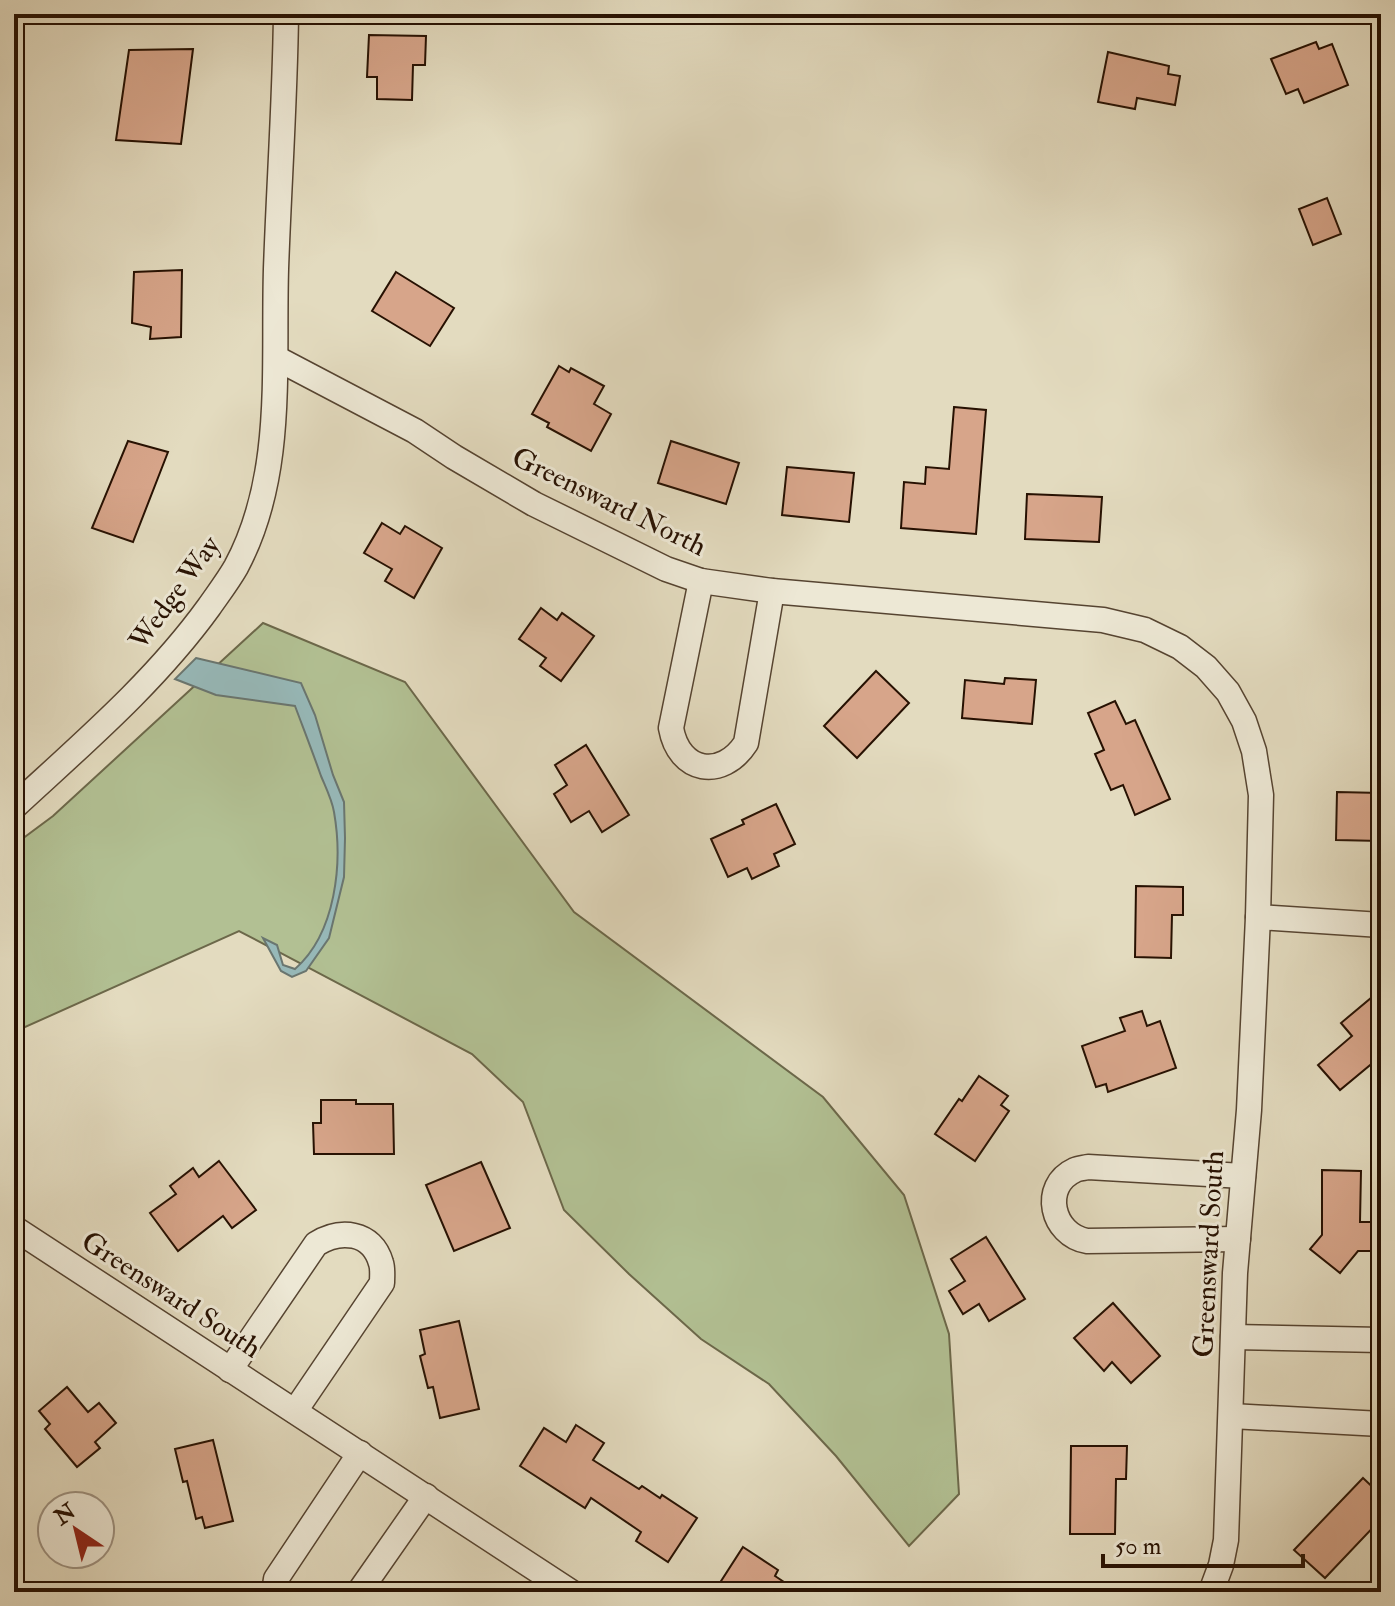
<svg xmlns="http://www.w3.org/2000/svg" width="1395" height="1606" font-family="'IM FELL Double Pica',serif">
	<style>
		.green { fill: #b2c093; stroke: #6c684a; stroke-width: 2 }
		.water { fill: #97b9b9; stroke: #6a7670; stroke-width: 2 }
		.building { fill: #d7a58a; stroke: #271102; stroke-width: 2 }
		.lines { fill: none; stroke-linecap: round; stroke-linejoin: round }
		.street-casing { stroke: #564431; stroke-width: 27 }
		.street { stroke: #ede8d5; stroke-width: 24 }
		.labels { text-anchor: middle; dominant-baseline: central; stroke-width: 6; stroke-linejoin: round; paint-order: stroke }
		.street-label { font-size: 28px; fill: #271102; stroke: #ede8d5 }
	</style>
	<rect width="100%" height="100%" fill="#e3dbbf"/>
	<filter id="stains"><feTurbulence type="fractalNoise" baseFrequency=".0025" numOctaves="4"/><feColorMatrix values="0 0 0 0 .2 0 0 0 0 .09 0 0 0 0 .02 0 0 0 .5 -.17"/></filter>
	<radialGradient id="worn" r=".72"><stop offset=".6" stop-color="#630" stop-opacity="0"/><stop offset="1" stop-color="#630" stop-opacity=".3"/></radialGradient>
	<!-- green -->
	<polygon class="green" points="263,623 405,682 574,912 823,1097 904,1195 949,1334 959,1494 909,1546 836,1456 769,1384 701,1339 629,1274 564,1210 523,1102 472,1054 239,931 14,1032 14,845 53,816"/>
	<!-- water -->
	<path class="water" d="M196,658L301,683L315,715L333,775L344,802L345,838L344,877L329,938L306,971L292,977L281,971L263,938L277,945L283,965L295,969C336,933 343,863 334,812C332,800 326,788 321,776C313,753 304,730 295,706L216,695L175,679Z"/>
	<!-- building -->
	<g class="building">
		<polygon points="369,35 426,36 425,65 413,65 412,100 377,99 377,77 367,77"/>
		<polygon points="1316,42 1319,49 1332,44 1348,85 1304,103 1298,89 1286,94 1271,59"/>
		<polygon points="193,49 181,144 116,140 129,50"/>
		<polygon points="1108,52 1169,66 1168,74 1180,76 1175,105 1137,98 1135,109 1098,102"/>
		<polygon points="1327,198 1341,234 1313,245 1299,209"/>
		<polygon points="182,270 181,337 150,339 151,327 132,323 134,272"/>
		<polygon points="396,272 454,308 430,346 372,311"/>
		<polygon points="559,366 569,372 571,368 604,386 594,404 611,414 591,451 547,427 549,423 532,414"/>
		<polygon points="954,407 986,410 976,534 901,528 904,482 925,484 926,467 949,469"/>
		<polygon points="128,441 168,452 133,542 92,528"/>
		<polygon points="671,441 739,463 726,504 658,483"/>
		<polygon points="787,467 854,473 849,522 782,515"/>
		<polygon points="1027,494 1102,497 1099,542 1025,539"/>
		<polygon points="382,523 400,534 405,526 442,548 414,598 385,581 392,569 364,553"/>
		<polygon points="541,608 557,620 562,613 594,636 561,681 540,666 546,658 519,639"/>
		<polygon points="876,671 909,703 857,758 824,726"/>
		<polygon points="1005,678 1036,680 1032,724 962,718 965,680 1004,684"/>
		<polygon points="1115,701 1126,724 1135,720 1170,799 1135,815 1123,785 1111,790 1095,754 1104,750 1088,713"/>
		<polygon points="586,745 629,815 602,832 589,811 571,822 554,794 567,785 555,765"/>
		<polygon points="1337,792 1381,793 1381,841 1336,840"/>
		<polygon points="776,804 795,844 774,854 779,866 752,879 747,868 728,877 711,839 744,824 742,820"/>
		<polygon points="1136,886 1183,887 1183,915 1172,915 1171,958 1135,957"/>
		<polygon points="1371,998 1381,1010 1381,1056 1340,1090 1318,1065 1352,1036 1341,1023"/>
		<polygon points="1142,1011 1147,1026 1160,1021 1176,1068 1108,1092 1106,1084 1096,1087 1082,1046 1125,1031 1120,1018"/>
		<polygon points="979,1076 1008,1096 1001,1105 1009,1111 975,1161 935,1134 959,1099 962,1101"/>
		<polygon points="321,1100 356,1100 356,1104 393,1104 394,1154 314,1154 313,1123 321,1123"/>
		<polygon points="219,1161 256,1210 232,1228 223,1216 178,1251 150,1213 176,1194 170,1186 193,1168 199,1177"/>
		<polygon points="481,1162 510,1228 454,1251 426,1185"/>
		<polygon points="1322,1170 1361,1171 1360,1222 1372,1222 1372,1251 1358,1251 1340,1273 1310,1249 1322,1235"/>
		<polygon points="986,1237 1025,1299 989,1321 979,1304 963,1314 949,1291 965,1281 951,1259"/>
		<polygon points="1113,1303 1160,1356 1131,1383 1112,1362 1104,1371 1074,1338"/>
		<polygon points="459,1321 479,1409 440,1418 433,1387 428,1388 420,1356 425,1354 420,1330"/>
		<polygon points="67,1387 88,1412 99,1403 116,1423 95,1442 100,1448 77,1467 45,1429 50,1424 39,1411"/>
		<polygon points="576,1425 604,1443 593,1460 639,1489 642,1486 660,1498 662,1495 697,1518 668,1562 636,1541 641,1532 591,1498 585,1508 520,1466 544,1428 566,1442"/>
		<polygon points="213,1440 233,1521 205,1528 202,1517 196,1519 187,1481 183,1482 175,1449"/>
		<polygon points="1071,1446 1127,1446 1126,1479 1116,1479 1115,1534 1070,1534"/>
		<polygon points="1363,1478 1381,1495 1381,1519 1325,1578 1294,1550"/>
		<polygon points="743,1547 778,1570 775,1576 799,1592 714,1592"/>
	</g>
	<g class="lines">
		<defs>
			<g id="street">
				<polyline points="276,358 415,431 454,457 534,504 666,569 701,581 772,591 1103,620 1145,630 1180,647 1206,667 1228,692 1244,721 1254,751 1261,795 1258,917 1249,1110 1235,1273 1226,1540 1221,1565 1211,1592"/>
				<path d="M701,581L671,728C679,773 722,780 746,743L772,591"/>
				<path d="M14,807C82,744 154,683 209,607C218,594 228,581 236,567C285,476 273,369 276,269C279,184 285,99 286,14"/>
				<polyline points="1258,917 1381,925"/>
				<polyline points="14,1228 571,1592"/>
				<path d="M1238,1239L1087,1241C1052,1235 1040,1186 1075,1170C1079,1168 1084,1168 1088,1167L1243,1176"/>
				<polyline points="1233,1337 1381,1340"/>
				<path d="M230,1370L316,1244C340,1229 372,1231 381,1263C383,1269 382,1277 382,1283L295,1411"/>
				<polyline points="1231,1416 1381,1424"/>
				<polyline points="274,1592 276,1579 360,1453"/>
				<polyline points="359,1592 426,1496"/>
			</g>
		</defs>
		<!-- street casing -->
		<use href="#street" class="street-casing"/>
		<!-- street -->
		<use href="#street" class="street"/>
	</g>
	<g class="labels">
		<!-- street labels -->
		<g class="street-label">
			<text transform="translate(609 502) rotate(26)">Greensward North</text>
			<text transform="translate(175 593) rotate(-54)">Wedge Way</text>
			<text transform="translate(1209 1254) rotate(-87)">Greensward South</text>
			<text transform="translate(171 1295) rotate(33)">Greensward South</text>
		</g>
	</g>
	<!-- margin -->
	<rect width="1395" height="1606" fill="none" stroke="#e3dbbf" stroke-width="48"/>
	<rect x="16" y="16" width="1363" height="1574" fill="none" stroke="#271102" stroke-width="4"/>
	<rect x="24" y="24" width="1347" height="1558" fill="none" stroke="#271102" stroke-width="2"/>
	<!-- north arrow -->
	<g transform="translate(76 1530) rotate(325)"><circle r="38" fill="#ede8d5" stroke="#9e9281" stroke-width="2"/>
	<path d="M0-6L14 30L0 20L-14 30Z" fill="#8f2418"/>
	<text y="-12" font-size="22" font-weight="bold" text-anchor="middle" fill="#271102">N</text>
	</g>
	<!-- scale -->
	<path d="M1103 1554v12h200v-12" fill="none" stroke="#271102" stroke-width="4"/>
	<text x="1115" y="1554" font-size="24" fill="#271102" stroke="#ede8d5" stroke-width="6" paint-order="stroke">50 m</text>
	<rect width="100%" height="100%" filter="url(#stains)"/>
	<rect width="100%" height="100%" fill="url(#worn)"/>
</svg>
